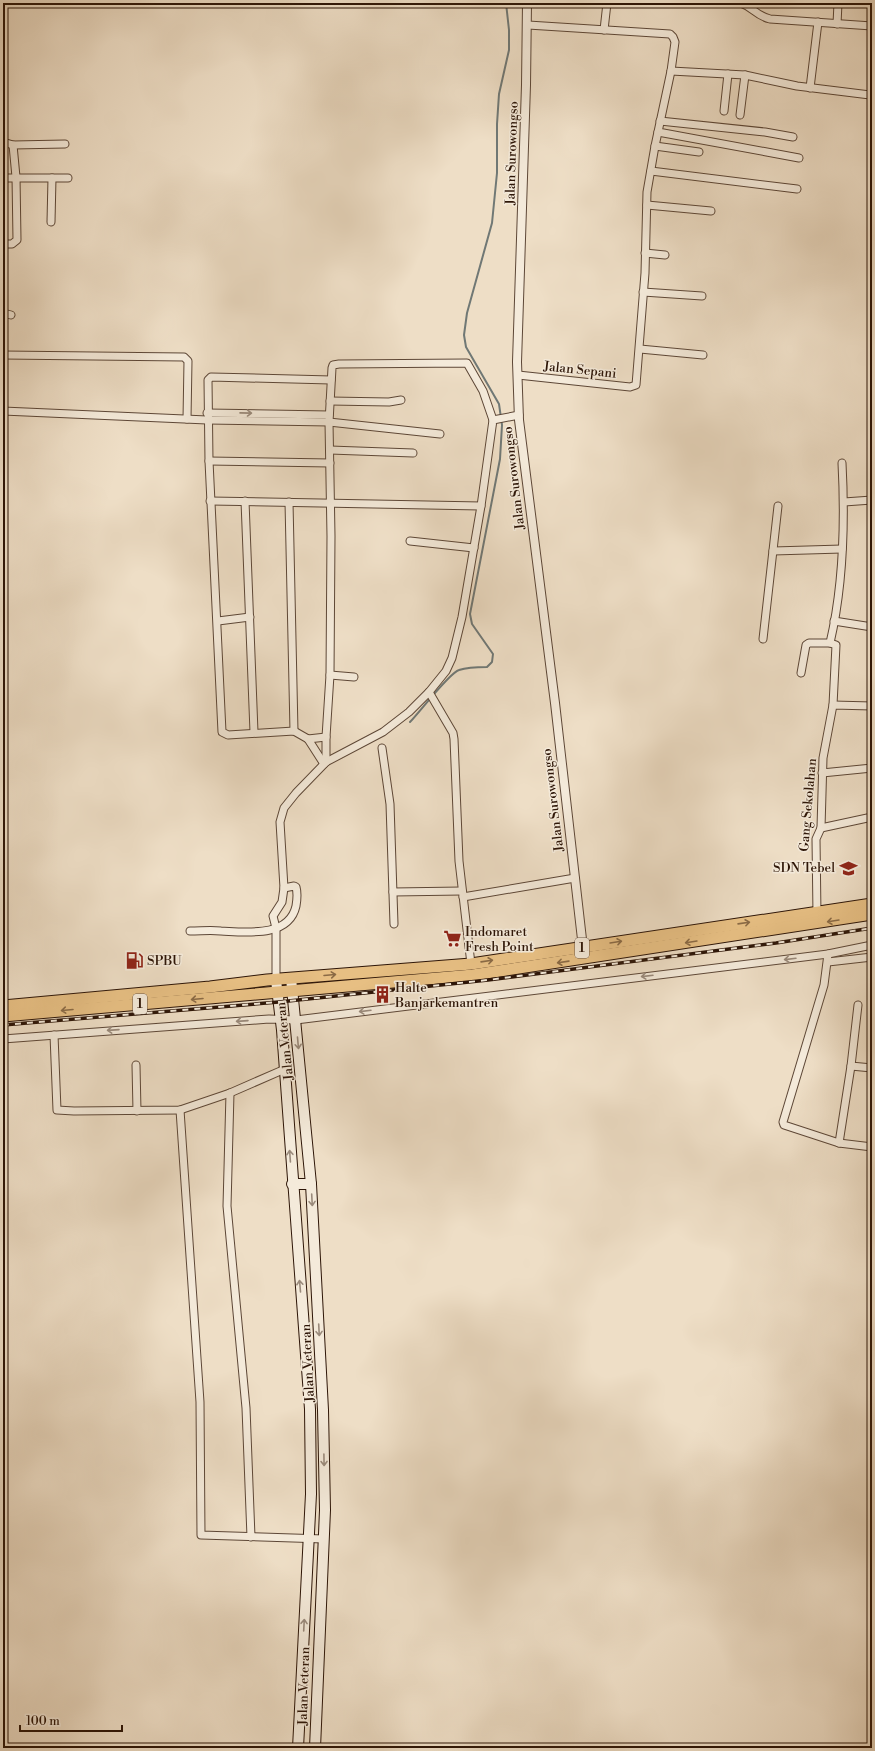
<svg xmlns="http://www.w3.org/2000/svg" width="875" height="1751" font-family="'Libre Bodoni',serif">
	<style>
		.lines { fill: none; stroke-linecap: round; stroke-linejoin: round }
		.stream { stroke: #707875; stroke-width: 2 }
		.minor-casing { stroke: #5d4737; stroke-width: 9 }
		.tertiary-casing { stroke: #5d4737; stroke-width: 10 }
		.secondary-casing { stroke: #2d1507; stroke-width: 12 }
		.trunk-casing { stroke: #2d1507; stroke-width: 13 }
		.minor { stroke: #f4eada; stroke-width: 7 }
		.tertiary { stroke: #f4eada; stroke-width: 8 }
		.secondary { stroke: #f4eada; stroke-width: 10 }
		.trunk { stroke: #e7bf83; stroke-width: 11 }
		.rail-casing { stroke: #2d1507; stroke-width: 3.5 }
		.rail { stroke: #f4eada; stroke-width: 2; stroke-dasharray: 6; stroke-linecap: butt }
		.oneway { stroke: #9a8a7b }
		.oneway2 { stroke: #8a6a45 }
		.labels { text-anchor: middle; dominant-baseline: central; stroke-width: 3; stroke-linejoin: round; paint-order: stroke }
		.shield { fill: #f4eada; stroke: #695546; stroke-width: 1 }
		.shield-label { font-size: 12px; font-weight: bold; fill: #2d1507 }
		.street-label { font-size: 13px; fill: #2d1507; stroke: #f4eada }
		.poi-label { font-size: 13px; fill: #2d1507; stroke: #f4eada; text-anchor: start }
	</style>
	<rect width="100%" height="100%" fill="#eedec6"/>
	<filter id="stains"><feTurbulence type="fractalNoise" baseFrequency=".005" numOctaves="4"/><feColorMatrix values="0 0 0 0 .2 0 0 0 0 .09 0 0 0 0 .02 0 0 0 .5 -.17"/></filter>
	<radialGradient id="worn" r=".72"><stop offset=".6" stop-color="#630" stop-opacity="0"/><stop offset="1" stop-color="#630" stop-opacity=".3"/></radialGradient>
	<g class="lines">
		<!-- stream -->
		<path class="stream" d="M410,722C420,712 449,673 459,670C468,667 478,667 487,667L492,662L493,654L472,624L470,614L500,459L502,425L499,404L466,347L464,335L467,313L492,223L497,173V124L499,94L509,50V30L506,3"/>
		<defs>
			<g id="minor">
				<path d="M741,3C754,8 755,15 770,19L872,26"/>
				<polyline points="837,24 838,3"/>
				<polyline points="604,30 607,3"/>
				<polyline points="671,71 745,75 797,86 870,95"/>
				<polyline points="810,88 818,22"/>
				<polyline points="724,111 728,74"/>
				<polyline points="740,115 745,75"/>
				<polyline points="660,121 765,132 793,137"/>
				<polyline points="658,132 799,158"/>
				<polyline points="3,142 13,145 65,144"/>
				<polyline points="655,146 699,152"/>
				<polyline points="651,171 797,189"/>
				<polyline points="3,178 68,178"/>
				<polyline points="647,205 711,211"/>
				<polyline points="51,222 52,178"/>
				<polyline points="3,244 12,244 17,240 16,177 13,145"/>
				<polyline points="645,253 665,255"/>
				<polyline points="643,292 702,296"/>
				<polyline points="3,313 11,315"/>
				<polyline points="640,349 703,355"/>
				<polyline points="3,355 184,357 188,361 187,419"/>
				<polyline points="518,375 630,387 636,385 645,273 647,192 655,146 671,71 675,42 673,37 670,34 528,25"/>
				<polyline points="330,401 389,402 401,400"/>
				<polyline points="3,411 207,420 329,422 440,434"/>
				<polyline points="207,413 329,415"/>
				<polyline points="330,450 413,453"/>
				<polyline points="209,461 330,463"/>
				<polyline points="210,501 481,506"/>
				<polyline points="245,501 254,732"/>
				<polyline points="289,502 294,731"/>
				<polyline points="844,502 872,500"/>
				<polyline points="410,541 474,548"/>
				<polyline points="773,551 842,549"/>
				<polyline points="218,621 250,617"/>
				<polyline points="834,621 872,627"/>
				<polyline points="763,639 778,506"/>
				<polyline points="830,643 836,645 833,705"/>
				<path d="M801,673L806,645L809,643H830C843,587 845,520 842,463"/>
				<polyline points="330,675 354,677"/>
				<polyline points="429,692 453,733 454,739 459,861 471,964"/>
				<polyline points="326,737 308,739 294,731 228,735 222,732 209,461 208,380 211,377 331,380"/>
				<polyline points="308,739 324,764"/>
				<polyline points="382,748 390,804 394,924"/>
				<polyline points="326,762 326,737 330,675 331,536 329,422 332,368 333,365 339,364 467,363 483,391 493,420"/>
				<polyline points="822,773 872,768"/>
				<polyline points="821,828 872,817"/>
				<polyline points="393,892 462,891"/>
				<polyline points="463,897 575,878"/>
				<polyline points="817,915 816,839 821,828 823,758 833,705 872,706"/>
				<path d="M190,931C201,931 211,930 221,931C246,932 289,938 296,906C297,900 298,894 296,887L294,886L284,888"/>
				<polyline points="828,954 824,985 783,1122 784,1125 839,1143 872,1147"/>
				<polyline points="828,962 872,957"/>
				<polyline points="276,980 276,928 273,916 282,902 284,888 280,822 284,808 296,793 326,762 383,732 409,712 429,692 446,671 452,658 462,617 481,506 493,420 519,415"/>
				<polyline points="858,1005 851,1066 872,1068"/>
				<polyline points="54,1035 57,1110 74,1111 180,1110 230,1093 285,1069"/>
				<polyline points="3,1039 269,1019 296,1020 828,954 872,945"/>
				<polyline points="136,1065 137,1111"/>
				<polyline points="230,1093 227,1206 246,1408 251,1537"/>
				<polyline points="180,1110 200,1402 201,1535 324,1539"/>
				<polyline points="839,1143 851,1066"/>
			</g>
			<polyline id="tertiary" points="527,3 526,85 517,362 519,420 555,703 583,948"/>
			<g id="secondary">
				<polyline points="291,978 311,1184 323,1410 325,1510 315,1748"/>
				<polyline points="276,980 282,1030 310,1409 311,1494 298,1748"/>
				<polyline points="292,1184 311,1184"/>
			</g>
			<g id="trunk">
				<polyline points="3,1006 210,987 267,980 471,964 872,904"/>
				<polyline points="3,1016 473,975 872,914"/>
			</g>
		</defs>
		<!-- minor casing -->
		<use href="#minor" class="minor-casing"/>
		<!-- tertiary casing -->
		<use href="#tertiary" class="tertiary-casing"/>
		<!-- secondary casing -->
		<use href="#secondary" class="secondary-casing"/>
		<!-- trunk casing -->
		<use href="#trunk" class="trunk-casing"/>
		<!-- minor -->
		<use href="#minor" class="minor"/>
		<!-- tertiary -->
		<use href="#tertiary" class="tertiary"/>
		<!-- secondary -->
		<use href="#secondary" class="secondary"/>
		<!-- trunk -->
		<use href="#trunk" class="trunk"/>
		<defs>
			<polyline id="rail" points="3,1025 279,1002 488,980 776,943 872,928"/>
		</defs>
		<!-- rail casing -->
		<use href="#rail" class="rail-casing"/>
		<!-- rail -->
		<use href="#rail" class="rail"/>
	</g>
	<!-- one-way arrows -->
	<defs><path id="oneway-shaft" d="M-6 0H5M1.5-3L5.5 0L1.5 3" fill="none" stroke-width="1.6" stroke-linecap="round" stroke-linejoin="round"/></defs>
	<g class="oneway">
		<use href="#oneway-shaft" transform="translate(246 413) rotate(1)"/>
		<use href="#oneway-shaft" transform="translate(790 959) rotate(173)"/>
		<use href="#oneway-shaft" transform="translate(647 976) rotate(173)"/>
		<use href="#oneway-shaft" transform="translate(365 1011) rotate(173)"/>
		<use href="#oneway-shaft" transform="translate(242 1021) rotate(176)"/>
		<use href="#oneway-shaft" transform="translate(113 1030) rotate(176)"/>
		<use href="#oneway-shaft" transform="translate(298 1043) rotate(85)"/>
		<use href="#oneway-shaft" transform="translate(290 1156) rotate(-94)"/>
		<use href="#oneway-shaft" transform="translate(312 1200) rotate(87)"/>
		<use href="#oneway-shaft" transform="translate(300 1286) rotate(-95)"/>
		<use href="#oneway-shaft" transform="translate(319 1330) rotate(87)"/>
		<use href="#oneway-shaft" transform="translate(324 1460) rotate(89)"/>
		<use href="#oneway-shaft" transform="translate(304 1625) rotate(-87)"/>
	</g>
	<g class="oneway2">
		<use href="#oneway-shaft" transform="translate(833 921) rotate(171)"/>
		<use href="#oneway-shaft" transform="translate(744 923) rotate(-8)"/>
		<use href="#oneway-shaft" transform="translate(616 942) rotate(-9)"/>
		<use href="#oneway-shaft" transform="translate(691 942) rotate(171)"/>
		<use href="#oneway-shaft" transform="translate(487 961) rotate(-8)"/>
		<use href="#oneway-shaft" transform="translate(563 962) rotate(172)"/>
		<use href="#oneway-shaft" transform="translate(330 975) rotate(-5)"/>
		<use href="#oneway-shaft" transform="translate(197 999) rotate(175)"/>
		<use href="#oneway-shaft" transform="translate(67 1010) rotate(175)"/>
	</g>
	<!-- icons -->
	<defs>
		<symbol id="school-bare" viewBox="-9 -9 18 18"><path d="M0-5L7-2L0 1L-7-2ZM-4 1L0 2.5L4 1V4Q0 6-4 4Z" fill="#8f2418" stroke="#f4eada" stroke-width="2.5" paint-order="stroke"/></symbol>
		<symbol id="supermarket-bare" viewBox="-9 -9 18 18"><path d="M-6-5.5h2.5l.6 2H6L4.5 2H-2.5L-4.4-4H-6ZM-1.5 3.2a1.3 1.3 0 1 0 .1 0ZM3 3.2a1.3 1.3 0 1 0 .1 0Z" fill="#8f2418" stroke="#f4eada" stroke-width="2.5" paint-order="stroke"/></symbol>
		<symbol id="fuel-bare" viewBox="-9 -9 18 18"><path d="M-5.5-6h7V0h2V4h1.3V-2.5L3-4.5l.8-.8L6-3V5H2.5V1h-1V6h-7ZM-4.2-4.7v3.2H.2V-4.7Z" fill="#8f2418" stroke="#f4eada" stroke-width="2.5" paint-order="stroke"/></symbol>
		<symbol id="building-bare" viewBox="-9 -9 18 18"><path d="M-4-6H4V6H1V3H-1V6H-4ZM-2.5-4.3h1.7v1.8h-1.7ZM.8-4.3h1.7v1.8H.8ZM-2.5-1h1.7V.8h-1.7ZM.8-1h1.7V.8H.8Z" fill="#8f2418" stroke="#f4eada" stroke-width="2.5" paint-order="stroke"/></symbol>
	</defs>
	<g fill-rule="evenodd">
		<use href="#school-bare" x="836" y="856" width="25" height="25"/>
		<use href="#supermarket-bare" x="440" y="926" width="25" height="25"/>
		<use href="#fuel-bare" x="122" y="948" width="25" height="25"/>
		<use href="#building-bare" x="370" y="982" width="25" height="25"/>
	</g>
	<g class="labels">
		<!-- shield labels -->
		<g class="shield">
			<rect x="575" y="938" width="14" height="20" rx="3"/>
			<rect x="133" y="994" width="14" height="20" rx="3"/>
		</g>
		<g class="shield-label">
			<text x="582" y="948">1</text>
			<text x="140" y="1004">1</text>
		</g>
		<!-- street labels -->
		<g class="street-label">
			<text transform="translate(512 153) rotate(-88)">Jalan Surowongso</text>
			<text transform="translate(580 370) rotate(6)">Jalan Sepani</text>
			<text transform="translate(514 478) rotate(-97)">Jalan Surowongso</text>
			<text transform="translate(553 800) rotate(-97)">Jalan Surowongso</text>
			<text transform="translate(808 805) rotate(-85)">Gang Sekolahan</text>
			<text transform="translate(285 1041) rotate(-96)">Jalan Veteran</text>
			<text transform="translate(308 1363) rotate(-93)">Jalan Veteran</text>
			<text transform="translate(304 1686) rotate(-88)">Jalan Veteran</text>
		</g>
		<!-- poi labels -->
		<g class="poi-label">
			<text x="835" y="868" text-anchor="end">SDN Tebel</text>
			<text x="465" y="932">Indomaret<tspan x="465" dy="15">Fresh Point</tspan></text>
			<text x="147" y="961">SPBU</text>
			<text x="395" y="988">Halte<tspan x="395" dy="15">Banjarkemantren</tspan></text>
		</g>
	</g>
	<!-- margin -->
	<rect width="875" height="1751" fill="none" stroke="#eedec6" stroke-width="16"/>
	<rect x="4" y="4" width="867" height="1743" fill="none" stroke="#2d1507" stroke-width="2"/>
	<rect x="8" y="8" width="859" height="1735" fill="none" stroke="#2d1507"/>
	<!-- scale -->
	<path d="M20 1725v6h102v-6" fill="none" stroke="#2d1507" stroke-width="2"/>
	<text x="26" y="1725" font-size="12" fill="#2d1507" stroke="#f4eada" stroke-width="3" paint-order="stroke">100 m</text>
	<rect width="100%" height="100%" filter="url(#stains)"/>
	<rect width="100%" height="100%" fill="url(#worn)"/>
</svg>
